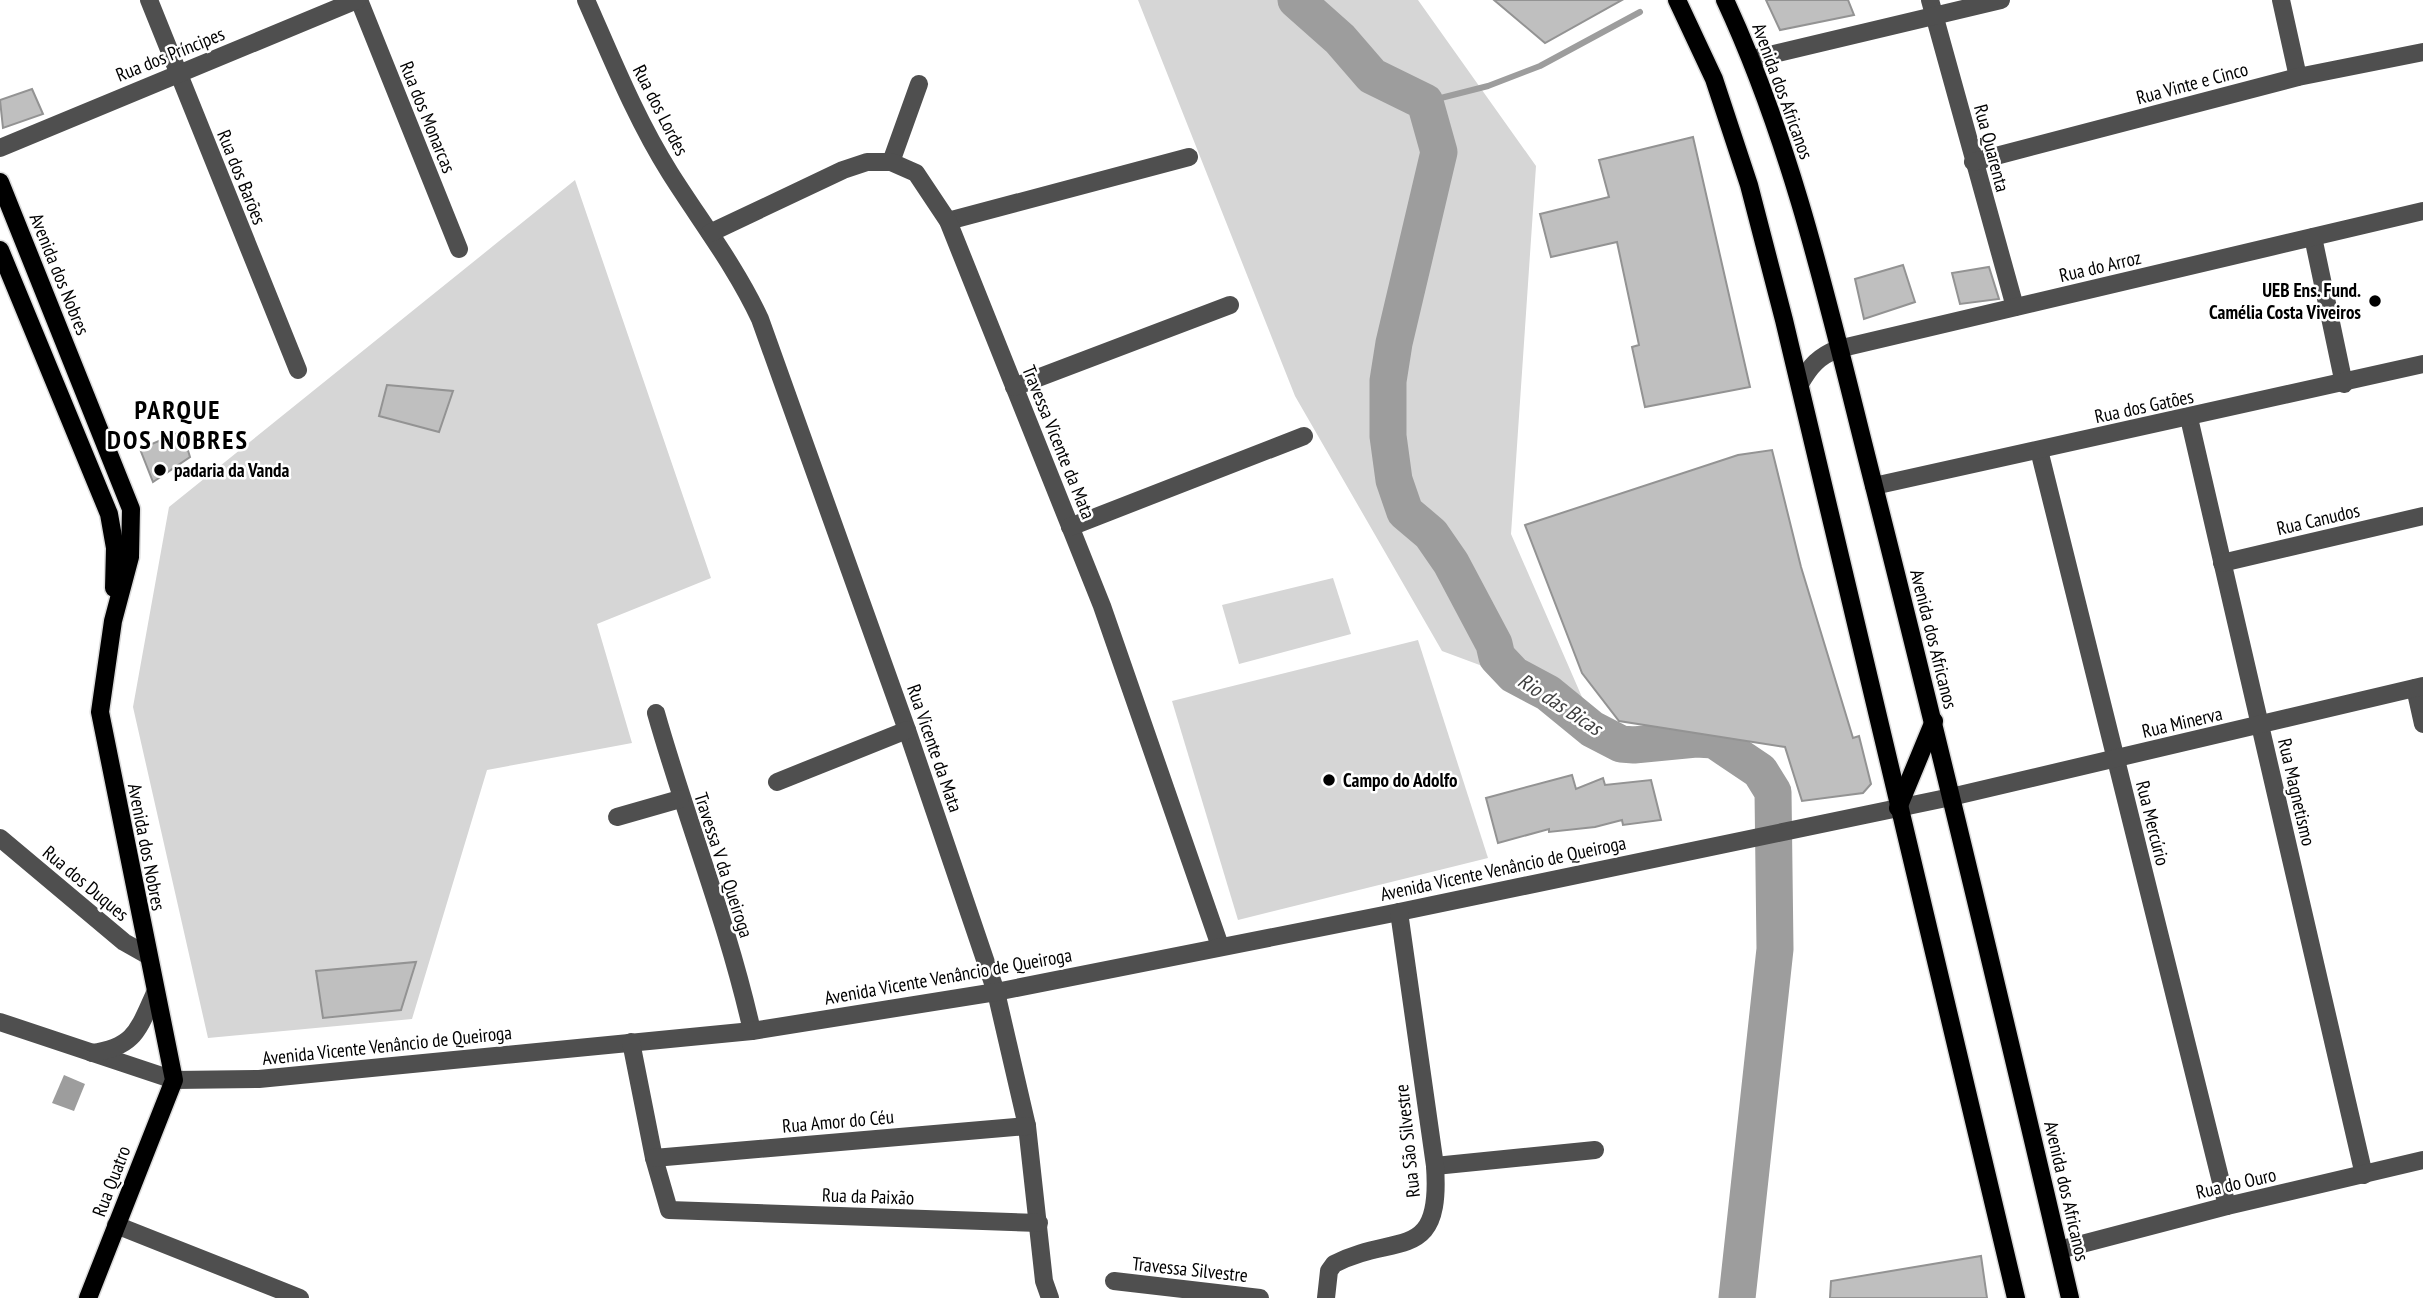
<svg xmlns="http://www.w3.org/2000/svg" width="2423" height="1298" font-family="'PT Sans Narrow',sans-serif">
	<style>
		.green { fill: #d6d6d6 }
		.water { fill: #9d9d9d }
		.lines { fill: none; stroke-linecap: round; stroke-linejoin: round }
		.stream { stroke: #9d9d9d; stroke-width: 6 }
		.river { stroke: #9d9d9d; stroke-width: 37 }
		.building { fill: #bfbfbf; stroke: #939393; stroke-width: 2 }
		.major-casing { stroke: #dbdbdb; stroke-width: 21 }
		.minor { stroke: #4f4f4f; stroke-width: 18 }
		.major { stroke: #000; stroke-width: 18 }
		.poi-dot { fill: #000; stroke: #fff; stroke-width: 2.5 }
		.labels { text-anchor: middle; dominant-baseline: central; stroke-width: 5; stroke-linejoin: round; paint-order: stroke }
		.street-label { font-size: 19px; fill: #000; stroke: #fff }
		.poi-label { font-size: 19px; font-weight: bold; fill: #000; stroke: #fff; text-anchor: start }
		.water-label { font-size: 21px; font-style: italic; fill: #3e3e3e; stroke: #fff }
		.district-label { font-size: 26px; font-weight: bold; letter-spacing: 2px; fill: #000; stroke: #fff }
	</style>
	<rect width="100%" height="100%" fill="#fff"/>
	<!-- green -->
	<g class="green">
		<polygon points="1138,0 1418,0 1536,166 1511,534 1585,704 1442,651 1295,396"/>
		<polygon points="575,180 711,578 597,624 632,743 487,770 412,1019 208,1038 133,707 169,507"/>
		<polygon points="1333,578 1351,634 1239,664 1222,605"/>
		<polygon points="1418,640 1488,858 1238,920 1172,701"/>
	</g>
	<!-- water -->
	<polygon class="water" points="64,1075 85,1084 74,1111 52,1103"/>
	<g class="lines">
		<!-- stream -->
		<polyline class="stream" points="1425,102 1488,86 1540,66 1640,12"/>
		<!-- river -->
		<polyline class="river" points="1296,0 1340,39 1372,76 1425,102 1439,152 1394,343 1388,381 1388,436 1394,480 1405,512 1431,534 1451,563 1494,644 1497,657 1514,675 1548,693 1592,729 1621,744 1634,745 1696,739 1714,740 1760,771 1773,792 1775,949 1737,1298"/>
	</g>
	<!-- building -->
	<g class="building">
		<polygon points="1494,0 1622,0 1545,43"/>
		<polygon points="1766,0 1848,0 1854,15 1780,30"/>
		<polygon points="32,89 43,114 3,128 0,100"/>
		<polygon points="1693,137 1750,387 1645,407 1632,347 1639,345 1617,242 1551,257 1540,214 1609,197 1599,160"/>
		<polygon points="1903,265 1915,302 1864,319 1855,279"/>
		<polygon points="1989,267 1999,299 1960,304 1952,273"/>
		<polygon points="387,385 453,391 439,432 379,416"/>
		<polygon points="182,431 190,457 153,482 140,449"/>
		<polygon points="1772,450 1801,567 1853,738 1859,736 1871,784 1863,793 1802,801 1785,747 1619,721 1582,673 1525,525 1738,455"/>
		<polygon points="1572,775 1576,789 1603,778 1605,785 1651,780 1661,820 1623,825 1622,820 1595,827 1549,832 1549,829 1498,843 1486,798"/>
		<polygon points="416,962 401,1010 323,1018 316,971"/>
		<polygon points="1981,1256 1987,1298 1830,1298 1831,1281"/>
	</g>
	<g class="lines">
		<defs>
			<g id="major">
				<polyline points="1677,0 1714,79 1749,185 1784,320 2016,1298"/>
				<path d="M1725,0C1797,155 1833,326 1875,490C1943,759 2007,1028 2070,1298"/>
				<polyline points="0,182 131,509 130,557 113,621 100,712 174,1080 88,1298"/>
				<polyline points="0,250 109,514 115,548 114,588"/>
				<polyline points="1898,808 1934,721"/>
			</g>
		</defs>
		<!-- major casing -->
		<use href="#major" class="major-casing"/>
		<!-- minor -->
		<g class="minor">
			<polyline points="149,0 298,370"/>
			<polyline points="359,0 459,249"/>
			<path d="M586,0C612,59 636,119 670,173C701,222 736,267 760,319L907,730L996,992L1027,1126L1044,1281L1050,1298"/>
			<polyline points="1930,0 2015,307"/>
			<polyline points="2281,0 2298,77"/>
			<polyline points="1753,59 2001,0"/>
			<polyline points="0,148 357,0"/>
			<polyline points="891,162 919,84"/>
			<polyline points="1973,162 2298,77 2423,52"/>
			<polyline points="948,221 1189,157"/>
			<polyline points="710,233 843,170 867,162 891,162 916,173 948,221 1102,606 1220,946"/>
			<polyline points="2313,237 2344,384"/>
			<path d="M1800,384C1810,366 1819,356 1838,349L2423,211"/>
			<polyline points="1014,387 1230,305"/>
			<polyline points="2189,418 2364,1175"/>
			<polyline points="2039,450 2227,1206"/>
			<polyline points="1874,486 2423,364"/>
			<polyline points="1070,527 1304,436"/>
			<polyline points="2222,563 2423,516"/>
			<polyline points="2415,688 2423,724"/>
			<path d="M656,713C686,819 728,923 752,1031"/>
			<polyline points="777,782 907,730"/>
			<polyline points="617,817 680,799"/>
			<polyline points="0,838 124,942 147,955"/>
			<polyline points="0,1022 174,1080 259,1079 752,1031 996,992 1399,912 1951,797 2423,686"/>
			<polyline points="631,1042 654,1158 669,1210 1039,1223"/>
			<path d="M92,1053C135,1047 138,1030 155,993"/>
			<polyline points="654,1158 1027,1126"/>
			<polyline points="1435,1166 1595,1150"/>
			<polyline points="116,1225 300,1298"/>
			<polyline points="2059,1250 2227,1206 2423,1160"/>
			<polyline points="1114,1281 1260,1298"/>
			<path d="M1326,1298L1329,1271L1334,1264C1395,1232 1442,1265 1435,1166L1399,912"/>
		</g>
		<!-- major -->
		<use href="#major" class="major"/>
	</g>
	<!-- markers -->
	<g class="poi-dot">
		<circle cx="2375" cy="301" r="7"/>
		<circle cx="160" cy="470" r="7"/>
		<circle cx="1329" cy="780" r="7"/>
	</g>
	<g class="labels">
		<!-- street labels -->
		<g class="street-label">
			<text transform="translate(170 54) rotate(-22)">Rua dos Príncipes</text>
			<text transform="translate(2192 83) rotate(-15)">Rua Vinte e Cinco</text>
			<text transform="translate(1783 91) rotate(70)">Avenida dos Africanos</text>
			<text transform="translate(661 110) rotate(63)">Rua dos Lordes</text>
			<text transform="translate(428 117) rotate(68)">Rua dos Monarcas</text>
			<text transform="translate(1992 148) rotate(75)">Rua Quarenta</text>
			<text transform="translate(242 177) rotate(68)">Rua dos Barões</text>
			<text transform="translate(2100 266) rotate(-13)">Rua do Arroz</text>
			<text transform="translate(60 274) rotate(68)">Avenida dos Nobres</text>
			<text transform="translate(2144 406) rotate(-12)">Rua dos Gatões</text>
			<text transform="translate(1059 442) rotate(68)">Travessa Vicente da Mata</text>
			<text transform="translate(2318 519) rotate(-13)">Rua Canudos</text>
			<text transform="translate(1934 639) rotate(76)">Avenida dos Africanos</text>
			<text transform="translate(2182 722) rotate(-13)">Rua Minerva</text>
			<text transform="translate(935 748) rotate(71)">Rua Vicente da Mata</text>
			<text transform="translate(2297 792) rotate(77)">Rua Magnetismo</text>
			<text transform="translate(2153 823) rotate(76)">Rua Mercúrio</text>
			<text transform="translate(147 847) rotate(79)">Avenida dos Nobres</text>
			<text transform="translate(724 865) rotate(72)">Travessa V da Queiroga</text>
			<text transform="translate(1503 868) rotate(-12)">Avenida Vicente Venâncio de Queiroga</text>
			<text transform="translate(86 883) rotate(40)">Rua dos Duques</text>
			<text transform="translate(948 976) rotate(-10)">Avenida Vicente Venâncio de Queiroga</text>
			<text transform="translate(387 1045) rotate(-6)">Avenida Vicente Venâncio de Queiroga</text>
			<text transform="translate(838 1121) rotate(-5)">Rua Amor do Céu</text>
			<text transform="translate(1407 1141) rotate(-96)">Rua São Silvestre</text>
			<text transform="translate(111 1181) rotate(-69)">Rua Quatro</text>
			<text transform="translate(2236 1183) rotate(-13)">Rua do Ouro</text>
			<text transform="translate(2067 1191) rotate(77)">Avenida dos Africanos</text>
			<text transform="translate(868 1196) rotate(2)">Rua da Paixão</text>
			<text transform="translate(1190 1269) rotate(6)">Travessa Silvestre</text>
		</g>
		<!-- poi labels -->
		<g class="poi-label">
			<text x="2361" y="290" text-anchor="end">UEB Ens. Fund.<tspan x="2361" dy="22">Camélia Costa Viveiros</tspan></text>
			<text x="174" y="470">padaria da Vanda</text>
			<text x="1343" y="780">Campo do Adolfo</text>
		</g>
		<!-- water labels -->
		<g class="water-label">
			<text transform="translate(1560 704) rotate(33)">Rio das Bicas</text>
		</g>
		<!-- district labels -->
		<g class="district-label">
			<text x="178" y="409">PARQUE<tspan x="178" dy="30">DOS NOBRES</tspan></text>
		</g>
	</g>
</svg>
